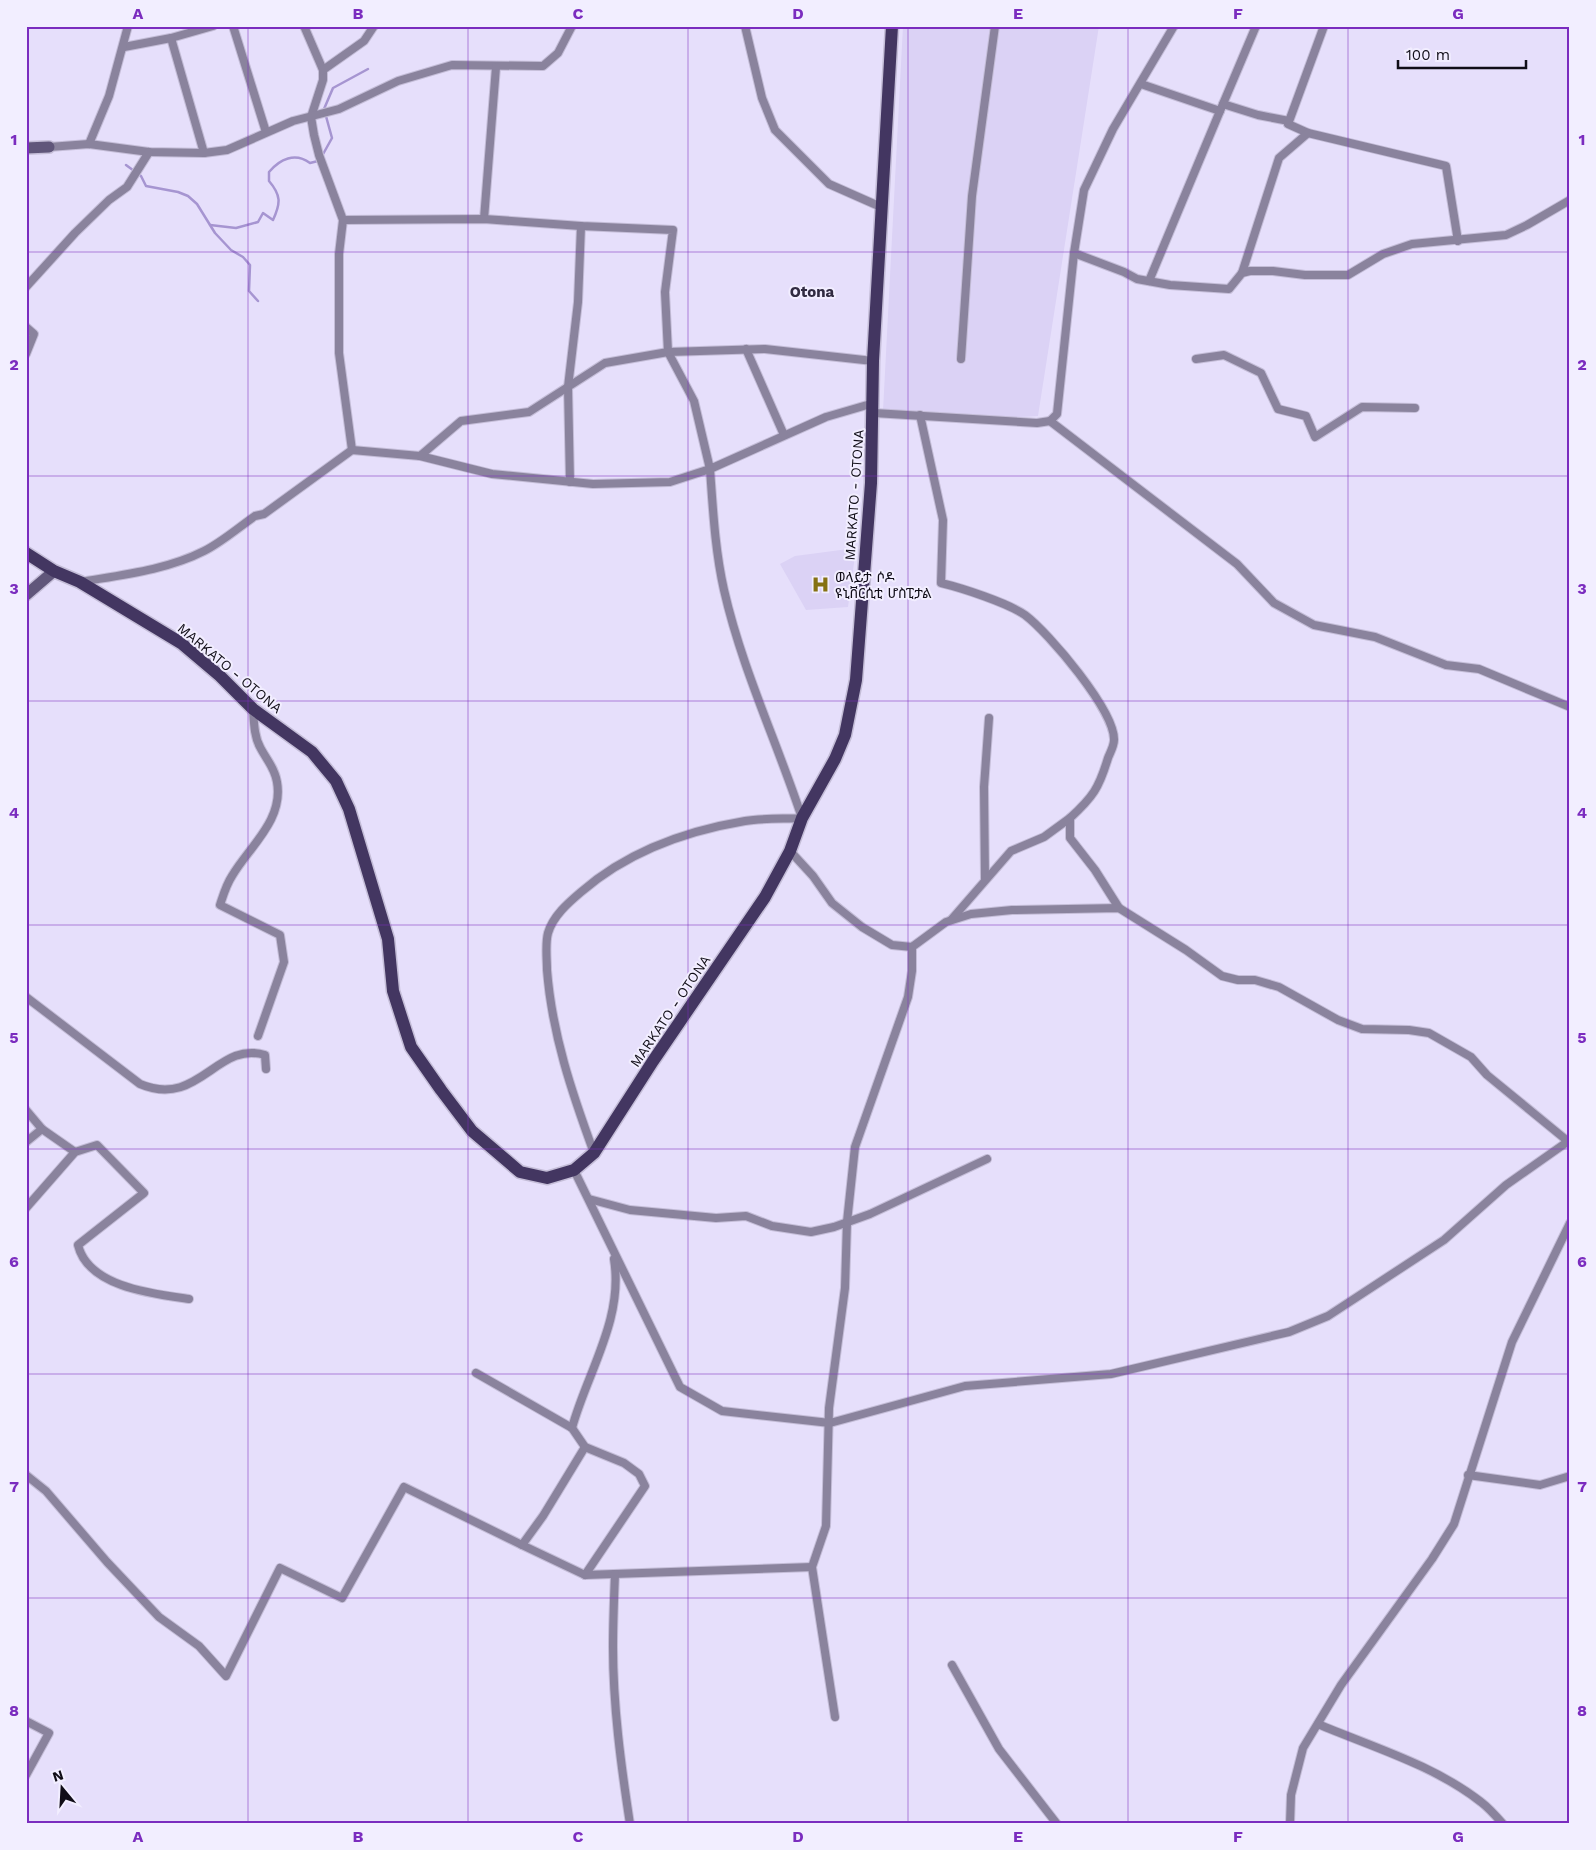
<svg xmlns="http://www.w3.org/2000/svg" width="1596" height="1850" font-family="'Work Sans','Noto Sans Ethiopic',sans-serif">
	<style>
		.built { fill: #dbd2f5 }
		.lines { fill: none; stroke-linecap: round; stroke-linejoin: round }
		.stream { stroke: #a695d1; stroke-width: 2.5 }
		.street-casing { stroke: #c4bdd7; stroke-width: 10 }
		.secondary-casing { stroke: #c4bdd7; stroke-width: 14 }
		.primary-casing { stroke: #c4bdd7; stroke-width: 15 }
		.street { stroke: #8a839d; stroke-width: 8 }
		.secondary { stroke: #60567a; stroke-width: 11 }
		.primary { stroke: #433661; stroke-width: 12 }
		.grid { fill: none; stroke: #7b2cbf; stroke-width: 1; stroke-opacity: 0.55 }
		.labels { text-anchor: middle; dominant-baseline: central; stroke-width: 4; stroke-linejoin: round; paint-order: stroke }
		.street-label { font-size: 14px; fill: #100d17; stroke: #f2eeff }
		.poi-label { font-size: 14px; fill: #100d17; stroke: #f2eeff; text-anchor: start }
		.neighbourhood-label { font-size: 15px; font-weight: bold; fill: #312b41; stroke: #f2eeff }
		.neatline { fill: none; stroke: #7b2cbf; stroke-width: 2 }
		.grid-label { font-size: 16px; text-anchor: middle; font-weight: bold; fill: #7b2cbf }
	</style>
	<rect width="100%" height="100%" fill="#e6dffb"/>
	<!-- built -->
	<g class="built">
		<polygon points="903,26 1099,26 1038,416 1002,418 883,411"/>
		<polygon points="856,548 848,607 806,610 780,564 795,556"/>
	</g>
	<g class="lines">
		<!-- stream -->
		<g class="stream">
			<polyline points="322,156 332,138 324,109 333,88 368,69"/>
			<polyline points="126,165 141,176 146,186 178,192 188,196 197,204 215,233 231,250 243,257 250,265 249,291 258,301"/>
			<path d="M210,225L236,228L258,222L263,213L273,220C281,203 281,195 269,181V172C280,159 295,152 310,163L318,161"/>
		</g>
		<defs>
			<g id="street">
				<polyline points="233,26 266,132"/>
				<polyline points="304,26 323,70 323,80 311,117 314,135 319,155 343,220 339,254 339,353 352,450"/>
				<polyline points="745,26 762,98 775,130 829,184 881,207"/>
				<polyline points="1324,26 1288,124 1308,133 1446,166 1458,241"/>
				<polyline points="171,38 213,26"/>
				<polyline points="124,47 171,38 204,153"/>
				<polyline points="323,70 364,41 374,26"/>
				<polyline points="1141,84 1220,111 1256,26"/>
				<polyline points="1223,104 1258,115 1289,121"/>
				<polyline points="89,144 109,96 128,26"/>
				<polyline points="49,147 89,144 149,152 204,153 227,150 293,121 339,109 398,81 452,65 543,66 558,53 572,26"/>
				<polyline points="484,219 496,67"/>
				<polyline points="343,220 484,219 581,226 673,230 665,292 668,352 694,401 710,469 826,417 874,403"/>
				<polyline points="1074,253 1124,272 1137,279 1170,285 1229,289 1242,273 1250,271 1273,271 1305,275 1348,275 1383,254 1412,244 1506,235 1527,225 1570,200"/>
				<polyline points="1242,273 1279,158 1308,133"/>
				<polyline points="1149,281 1220,111"/>
				<polyline points="26,287 75,233 109,200 127,187 149,152"/>
				<polyline points="26,327 34,334 26,354"/>
				<polyline points="746,349 784,435"/>
				<polyline points="961,359 972,196 995,26"/>
				<polyline points="1196,359 1224,355 1261,373 1278,409 1306,416 1315,437 1362,407 1415,408"/>
				<polyline points="874,413 1037,423 1050,421 1057,414 1074,253 1084,190 1113,129 1174,26"/>
				<path d="M920,415L943,520L941,583C962,588 1008,603 1025,615C1049,633 1115,711 1114,740C1114,746 1110,753 1108,758C1099,788 1093,797 1070,818V838L1095,870L1119,908"/>
				<polyline points="1050,421 1237,564 1274,603 1314,625 1375,637 1446,665 1479,669 1570,707"/>
				<path d="M420,456L492,474L593,484L670,482L710,469C713,510 715,550 724,590C742,669 777,742 802,818C783,819 764,818 745,821C685,831 627,852 581,892C568,903 553,916 548,933C545,944 547,959 547,970C552,1034 572,1093 594,1153"/>
				<polyline points="570,482 568,387 578,302 581,226"/>
				<path d="M80,582C121,575 167,570 204,551C222,542 239,527 255,516L264,514L352,450L420,456L461,421L529,412L605,363L668,352L765,349L873,361"/>
				<path d="M253,709C254,722 254,736 260,747C266,759 275,768 277,782C284,820 249,847 232,876C226,885 223,896 220,905L280,935L284,962L258,1036"/>
				<polyline points="790,851 813,876 832,903 862,927 892,945 912,947 946,922 971,914 1012,910 1119,908 1186,950 1222,976 1238,980 1255,980 1279,987 1338,1020 1362,1029 1409,1030 1429,1033 1471,1057 1487,1075 1570,1143"/>
				<polyline points="985,879 984,787 989,718"/>
				<polyline points="951,920 1011,851 1044,837 1070,818"/>
				<path d="M26,997L140,1084C199,1109 217,1040 265,1055L266,1069"/>
				<polyline points="26,1110 42,1129 75,1152"/>
				<polyline points="26,1142 42,1129"/>
				<polyline points="574,1170 680,1387 722,1411 830,1423 965,1386 1111,1374 1289,1332 1328,1316 1444,1240 1506,1185 1570,1140"/>
				<polyline points="589,1199 630,1210 716,1218 746,1216 772,1226 811,1232 834,1227 870,1214 987,1159"/>
				<path d="M26,1208L75,1152L97,1145L144,1193L78,1245C88,1287 153,1294 189,1299"/>
				<polyline points="476,1373 572,1428 585,1447 624,1463 639,1474 645,1486 585,1575"/>
				<path d="M572,1428C587,1373 624,1319 614,1259"/>
				<polyline points="26,1475 46,1491 107,1562 159,1617 199,1646 226,1676 280,1568 342,1598 404,1487 522,1545 543,1516 585,1447"/>
				<polyline points="1468,1475 1540,1485 1570,1476"/>
				<polyline points="522,1545 585,1575 812,1567"/>
				<path d="M615,1574C614,1598 613,1623 613,1647C613,1706 621,1765 630,1824"/>
				<polyline points="952,1665 999,1749 1057,1824"/>
				<polyline points="835,1717 812,1567 826,1526 829,1408 845,1288 847,1222 855,1147 908,997 912,971 912,947"/>
				<polyline points="26,1721 49,1733 26,1775"/>
				<path d="M1318,1724C1372,1747 1434,1765 1481,1802C1489,1808 1496,1816 1503,1824"/>
				<polyline points="1290,1824 1291,1795 1303,1748 1341,1685 1432,1559 1454,1524 1512,1342 1570,1223"/>
			</g>
			<g id="secondary">
				<polyline points="26,148 49,147"/>
				<polyline points="26,595 54,571"/>
			</g>
			<polyline id="primary" points="26,553 54,571 80,582 181,643 220,676 253,709 312,752 336,781 349,809 388,939 393,991 411,1047 441,1090 472,1131 520,1172 547,1178 574,1170 594,1153 653,1061 765,897 790,851 802,818 835,759 845,735 856,680 871,483 873,361 892,26"/>
		</defs>
		<!-- street casing -->
		<use href="#street" class="street-casing"/>
		<!-- secondary casing -->
		<use href="#secondary" class="secondary-casing"/>
		<!-- primary casing -->
		<use href="#primary" class="primary-casing"/>
		<!-- street -->
		<use href="#street" class="street"/>
		<!-- secondary -->
		<use href="#secondary" class="secondary"/>
		<!-- primary -->
		<use href="#primary" class="primary"/>
	</g>
	<!-- grid -->
	<path class="grid" d="M248,26V1824M468,26V1824M688,26V1824M908,26V1824M1128,26V1824M1348,26V1824M26,252H1570M26,476H1570M26,701H1570M26,925H1570M26,1149H1570M26,1374H1570M26,1598H1570"/>
	<!-- icons -->
	<defs>
		<symbol id="hospital-bare" viewBox="-9 -9 18 18"><path d="M-5-5h3v3.5h4V-5h3V5h-3V1.5h-4V5h-3Z" fill="#857112" stroke="#f2eeff" stroke-width="2.5" paint-order="stroke"/></symbol>
	</defs>
	<g fill-rule="evenodd">
		<use href="#hospital-bare" x="808" y="572" width="25" height="25"/>
	</g>
	<g class="labels">
		<!-- street labels -->
		<g class="street-label">
			<text transform="translate(854 495) rotate(-86)">MARKATO - OTONA</text>
			<text transform="translate(230 668) rotate(40)">MARKATO - OTONA</text>
			<text transform="translate(670 1011) rotate(-56)">MARKATO - OTONA</text>
		</g>
		<!-- poi labels -->
		<g class="poi-label">
			<text x="835" y="577">ወላይታ ሶዶ<tspan x="835" dy="16">ዩኒቨርሲቲ ሆስፒታል</tspan></text>
		</g>
		<!-- neighbourhood labels -->
		<g class="neighbourhood-label">
			<text x="812" y="292">Otona</text>
		</g>
	</g>
	<!-- border -->
	<rect width="1596" height="1850" fill="none" stroke="#f2eeff" stroke-width="55"/>
	<!-- north arrow -->
	<g transform="translate(62 1788) rotate(342)" stroke="#f2eeff" stroke-width="4" paint-order="stroke">
	<path d="M0-4L9 19L0 12L-9 19Z" fill="#100d17"/>
	<text y="-8" font-size="14" font-weight="bold" text-anchor="middle" fill="#100d17">N</text>
	</g>
	<!-- scale -->
	<path d="M1398 60v8h128v-8" fill="none" stroke="#100d17" stroke-width="2.5"/>
	<text x="1406" y="60" font-size="15" fill="#100d17" stroke="#f2eeff" stroke-width="4" paint-order="stroke">100 m</text>
	<rect x="28" y="28" width="1540" height="1794" class="neatline"/>
	<g class="grid-label">
		<text x="138" y="19">A</text>
		<text x="358" y="19">B</text>
		<text x="578" y="19">C</text>
		<text x="798" y="19">D</text>
		<text x="1018" y="19">E</text>
		<text x="1238" y="19">F</text>
		<text x="1458" y="19">G</text>
		<text x="14" y="145">1</text>
		<text x="1582" y="145">1</text>
		<text x="14" y="370">2</text>
		<text x="1582" y="370">2</text>
		<text x="14" y="594">3</text>
		<text x="1582" y="594">3</text>
		<text x="14" y="818">4</text>
		<text x="1582" y="818">4</text>
		<text x="14" y="1043">5</text>
		<text x="1582" y="1043">5</text>
		<text x="14" y="1267">6</text>
		<text x="1582" y="1267">6</text>
		<text x="14" y="1492">7</text>
		<text x="1582" y="1492">7</text>
		<text x="14" y="1716">8</text>
		<text x="1582" y="1716">8</text>
		<text x="138" y="1842">A</text>
		<text x="358" y="1842">B</text>
		<text x="578" y="1842">C</text>
		<text x="798" y="1842">D</text>
		<text x="1018" y="1842">E</text>
		<text x="1238" y="1842">F</text>
		<text x="1458" y="1842">G</text>
	</g>
</svg>
